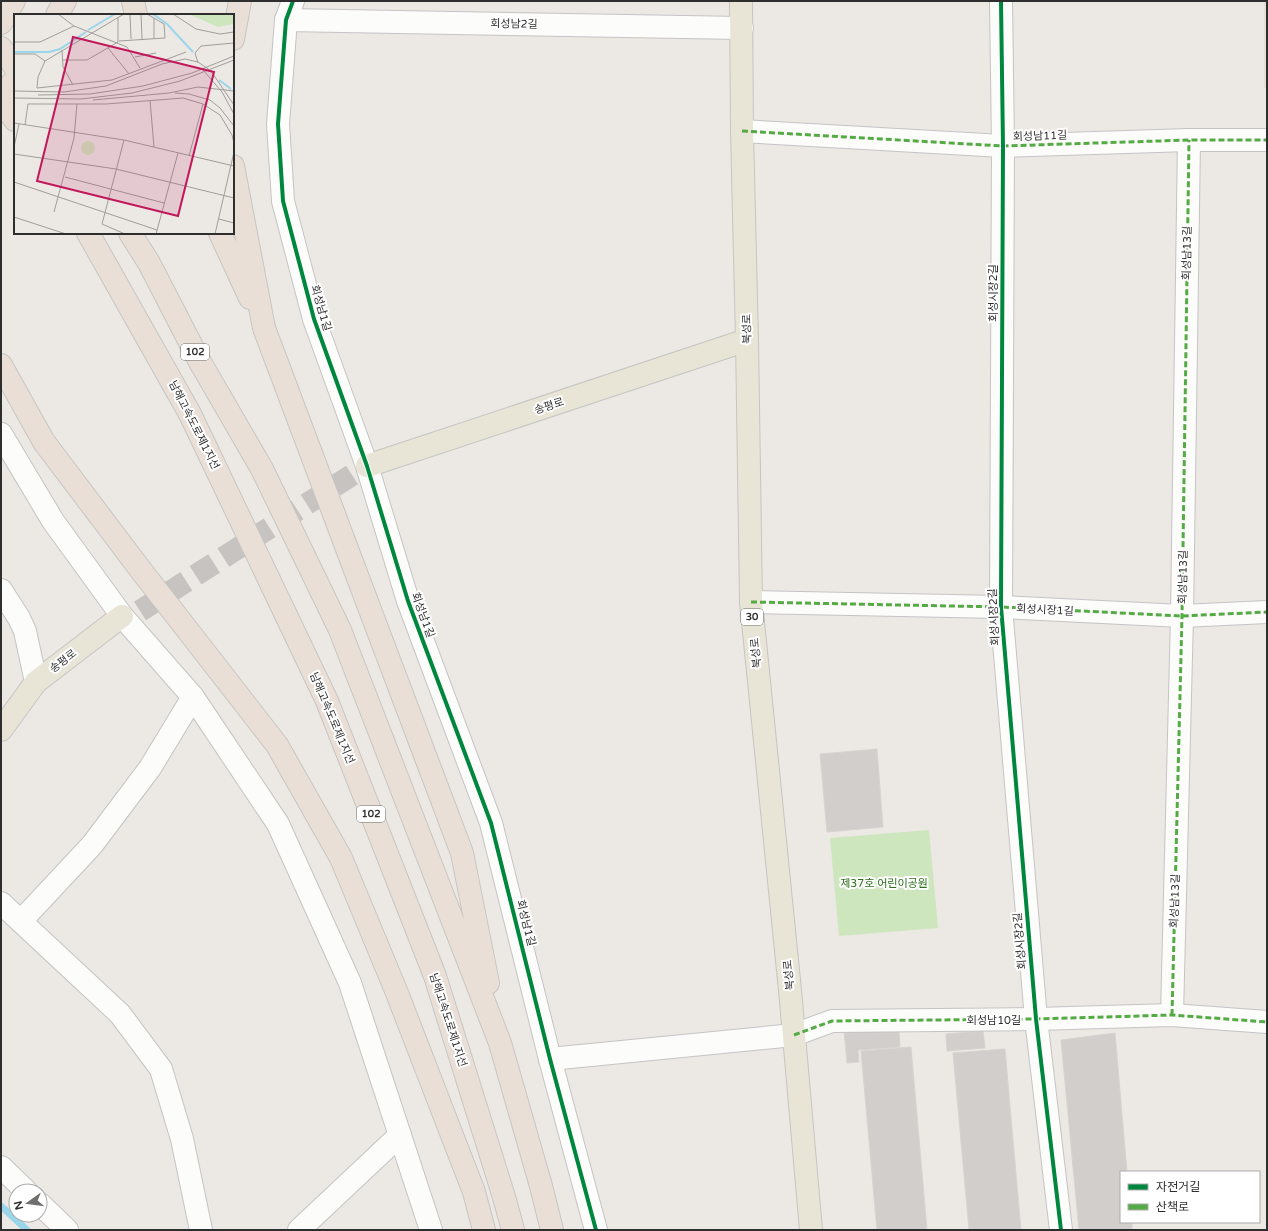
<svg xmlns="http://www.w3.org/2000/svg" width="1268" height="1231" font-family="'Varela Round','Noto Sans KR',sans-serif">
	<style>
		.education { fill: #e6e0d3 }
		.green { fill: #cee6be }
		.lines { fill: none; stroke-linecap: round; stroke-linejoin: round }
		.stream { stroke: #99d6ec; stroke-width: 7 }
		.building { fill: #d1cecb; stroke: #d7d4d0 }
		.minor-tunnel { stroke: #c6c3c0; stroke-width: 22; stroke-dasharray: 22 11; stroke-linecap: butt }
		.minor-casing { stroke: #c5c4c5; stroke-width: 24 }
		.major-casing { stroke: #c6c5c4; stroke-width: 24 }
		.highway-casing { stroke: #c6c5c4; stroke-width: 24 }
		.minor { stroke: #fcfcfb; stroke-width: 22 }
		.major { stroke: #e8e4d6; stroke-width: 22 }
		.highway { stroke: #eadfd6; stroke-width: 22 }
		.highway-bridge-casing { stroke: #c6c5c4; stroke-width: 24; stroke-linecap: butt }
		.highway-bridge { stroke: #eadfd6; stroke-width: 22 }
		.quiet { stroke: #54ab44; stroke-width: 3; stroke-dasharray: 6 3; stroke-linecap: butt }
		.cycleway-casing { stroke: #fff; stroke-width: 6 }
		.cycleway { stroke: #00873e; stroke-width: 4 }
		.labels { text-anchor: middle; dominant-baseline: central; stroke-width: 4; stroke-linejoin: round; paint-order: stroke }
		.shield { fill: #fff; stroke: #6d6d6d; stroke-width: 1 }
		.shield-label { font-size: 10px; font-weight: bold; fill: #2e2e2e }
		.street-label { font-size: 11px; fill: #2e2e2e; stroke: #fff }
		.park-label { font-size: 11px; fill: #2c6e1b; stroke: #fff }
		.inset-river { fill: none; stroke: #99d6ec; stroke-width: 2 }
		.inset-road { fill: none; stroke: #a09e9b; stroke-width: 1 }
		.view { fill: #c2185b; fill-opacity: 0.15; stroke: #c2185b; stroke-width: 2 }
		.inset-edge { fill: none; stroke: #2e2e2e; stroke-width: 2 }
	</style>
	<rect width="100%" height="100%" fill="#ece8e4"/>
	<!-- education -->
	<rect class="education" x="1264" y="1" width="3" height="87"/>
	<!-- green -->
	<polygon class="green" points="929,830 938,928 839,936 830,838"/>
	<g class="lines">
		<!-- stream -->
		<polyline class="stream" points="1,1206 27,1230"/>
	</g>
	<!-- building -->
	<g class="building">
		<polygon points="877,749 883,827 827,832 820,754"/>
		<polygon points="844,1031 899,1031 900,1047 858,1050 859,1062 847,1063"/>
		<polygon points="983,1031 985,1048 947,1051 946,1034"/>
		<polygon points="1115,1033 1127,1172 1121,1172 1121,1222 1132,1222 1132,1230 1079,1230 1061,1040"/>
		<polygon points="911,1047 927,1230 877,1230 861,1051"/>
		<polygon points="1005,1049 1021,1230 969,1230 953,1053"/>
	</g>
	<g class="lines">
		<!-- minor-tunnel -->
		<polyline class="minor-tunnel" points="140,611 352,475"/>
		<defs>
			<g id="minor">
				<polyline points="293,1 286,20 278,124 283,201 314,319 367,466 408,601 491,823 550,1059 596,1230"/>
				<polyline points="1001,1 1003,146 1001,607 1036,1019 1061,1230"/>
				<polyline points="286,20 742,28"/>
				<polyline points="742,131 1003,146 1189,140 1267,140"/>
				<polyline points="1,434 53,521 122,616 193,697 278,824 350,983 431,1230"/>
				<polyline points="1,590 19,618 25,631 36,682"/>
				<polyline points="751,602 1001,607 1182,616 1267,612"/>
				<polyline points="1,903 120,1014 161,1069 182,1139 201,1230"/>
				<polyline points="21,921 92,845 150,768 193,697"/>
				<polyline points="1172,1015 1182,616 1189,140"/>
				<polyline points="550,1059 794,1035 832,1021 1036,1019 1172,1015 1267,1022"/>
				<polyline points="1,1167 26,1191"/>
				<polyline points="40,1204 67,1230"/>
				<polyline points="299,1230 400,1135"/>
			</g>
			<g id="major">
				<polyline points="741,1 742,131 747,340 751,602 790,990 811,1230"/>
				<polyline points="367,466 747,340"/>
				<polyline points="1,730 36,682 122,616"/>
			</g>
			<g id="highway">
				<polyline points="133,1 136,15"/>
				<polyline points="57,15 65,1"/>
				<polyline points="1,23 14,1"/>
				<polyline points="233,39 240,1"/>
				<polyline points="1,48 15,67"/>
				<polyline points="1,96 15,80"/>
				<polyline points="1,100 15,120"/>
				<polyline points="233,166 264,328"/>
				<polyline points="88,233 190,414 327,701 435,976 504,1197 513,1230"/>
				<polyline points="130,233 149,263 200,362 262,469 340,630 500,1043 541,1186 552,1230"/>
				<polyline points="220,233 250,298"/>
				<polyline points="1,365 44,442 140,569 277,745 341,858 397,993 474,1192 484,1230"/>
				<polyline points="355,570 462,853 488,983"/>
			</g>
		</defs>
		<!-- minor casing -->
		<use href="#minor" class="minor-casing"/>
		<!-- major casing -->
		<use href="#major" class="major-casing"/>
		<!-- highway casing -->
		<use href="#highway" class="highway-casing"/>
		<!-- minor -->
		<use href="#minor" class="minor"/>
		<!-- major -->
		<use href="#major" class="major"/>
		<!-- highway -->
		<use href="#highway" class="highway"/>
		<defs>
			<polyline id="highway-bridge" points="264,328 355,570"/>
		</defs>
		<!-- highway-bridge casing -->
		<use href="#highway-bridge" class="highway-bridge-casing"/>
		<!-- highway-bridge -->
		<use href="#highway-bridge" class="highway-bridge"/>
		<!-- quiet -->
		<g class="quiet">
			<polyline points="742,131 1003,146 1189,140 1267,140"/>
			<polyline points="751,602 1001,607 1182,616 1267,612"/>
			<polyline points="1172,1015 1182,616 1189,140"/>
			<polyline points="794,1035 832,1021 1036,1019 1172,1015 1267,1022"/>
		</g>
		<defs>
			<g id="cycleway">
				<polyline points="293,1 286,20 278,124 283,201 314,319 367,466 408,601 491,823 550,1059 596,1230"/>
				<polyline points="1001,1 1003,146 1001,607 1036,1019 1061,1230"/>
			</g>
		</defs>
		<!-- cycleway casing -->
		<use href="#cycleway" class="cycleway-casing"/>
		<!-- cycleway -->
		<use href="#cycleway" class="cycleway"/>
	</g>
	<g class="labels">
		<!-- shield labels -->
		<g class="shield">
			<rect x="181" y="344" width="28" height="16" rx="3"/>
			<rect x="741" y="609" width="22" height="16" rx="3"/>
			<rect x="357" y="806" width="28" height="16" rx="3"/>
		</g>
		<g class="shield-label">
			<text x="195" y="352">102</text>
			<text x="752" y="617">30</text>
			<text x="371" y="814">102</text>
		</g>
		<!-- street labels -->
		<g class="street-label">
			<text transform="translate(514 24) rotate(1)">회성남2길</text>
			<text transform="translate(1040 136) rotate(-2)">회성남11길</text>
			<text transform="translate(1187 253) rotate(-89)">회성남13길</text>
			<text transform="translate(993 293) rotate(-90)">회성시장2길</text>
			<text transform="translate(321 308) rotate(74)">회성남1길</text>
			<text transform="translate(747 329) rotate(-91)">북성로</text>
			<text transform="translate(549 406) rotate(-18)">송평로</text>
			<text transform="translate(194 425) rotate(63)">남해고속도로제1지선</text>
			<text transform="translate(1183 577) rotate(-89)">회성남13길</text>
			<text transform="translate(1045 610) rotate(3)">회성시장1길</text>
			<text transform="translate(423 615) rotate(70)">회성남1길</text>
			<text transform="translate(994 617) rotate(-93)">회성시장2길</text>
			<text transform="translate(756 653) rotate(-96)">북성로</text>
			<text transform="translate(63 661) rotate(-38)">송평로</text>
			<text transform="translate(332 718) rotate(67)">남해고속도로제1지선</text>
			<text transform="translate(1175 901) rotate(-88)">회성남13길</text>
			<text transform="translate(526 923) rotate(76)">회성남1길</text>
			<text transform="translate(1020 941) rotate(-95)">회성시장2길</text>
			<text transform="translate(789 975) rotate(-96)">북성로</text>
			<text transform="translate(448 1020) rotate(72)">남해고속도로제1지선</text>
			<text x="994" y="1020">회성남10길</text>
		</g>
		<!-- park labels -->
		<g class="park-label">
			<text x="884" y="883">제37호 어린이공원</text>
		</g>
	</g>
	<!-- overview -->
	<g transform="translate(14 14)">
		<rect width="220" height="220" fill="#ece8e4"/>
		<path d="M175,0H220V10L204,13ZM67 134a7 7 0 1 1 14 0a7 7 0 1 1-14 0Z" fill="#cee6be"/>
		<path class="inset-river" d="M139,0L153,10L179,38M74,16L101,0M0,38H35L46,35L72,18M205,66L217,75"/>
		<path class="inset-road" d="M44,0L60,12L113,33L126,54M110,0L31,47L24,63L23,74L98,66L172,38M116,0L117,25M127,0L128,25M159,0L182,15L206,20L220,18M140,24V4M105,27L151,24L150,10L133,0M0,28H26L60,12M94,34L115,60M48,36L49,53L59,71M0,40H21L31,47M121,43L142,39M48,46H73L104,28V3M184,49L181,39L187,32L220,29M189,56L208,78L220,100M0,77L50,78L92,72L148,50L171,45L184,48L197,57L220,91M161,79L175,80L196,86L206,94L220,112M24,81L76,80L129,72L178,59L220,42M0,84L67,85L118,79L166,67L220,46M79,86L155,79L184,73L220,77M136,86L140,133M0,109L110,126L220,152M11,111L14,90H92L169,84L189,90L206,101L218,121L220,129M110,126L88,210L111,220M0,133L5,110M0,140L102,155L220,184M175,142L189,90M51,163L150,189M0,168L143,216M40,198L60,124L63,90M0,203L52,220M205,205L220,209M142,220L164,139M201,220L220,138"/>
		<path class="view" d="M59,23L200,58L164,202L23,167Z"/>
		<rect width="220" height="220" class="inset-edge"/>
	</g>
	<!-- border -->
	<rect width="1268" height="1231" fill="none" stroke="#2e2e2e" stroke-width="4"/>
	<!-- legend -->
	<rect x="1120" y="1171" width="140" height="52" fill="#ffffff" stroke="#ababab"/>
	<rect x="1128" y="1184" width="20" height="6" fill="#00873e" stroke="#ababab"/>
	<text x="1156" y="1191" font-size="12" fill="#2e2e2e">자전거길</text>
	<rect x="1128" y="1204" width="20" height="6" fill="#54ab44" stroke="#ababab"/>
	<text x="1156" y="1211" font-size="12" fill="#2e2e2e">산책로</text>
	<!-- north arrow -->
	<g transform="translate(28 1203) rotate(256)"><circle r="19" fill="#ffffff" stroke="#ababab"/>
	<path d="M0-3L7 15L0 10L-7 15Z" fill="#706f6e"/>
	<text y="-6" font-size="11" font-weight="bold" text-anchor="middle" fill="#2e2e2e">N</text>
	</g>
</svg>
